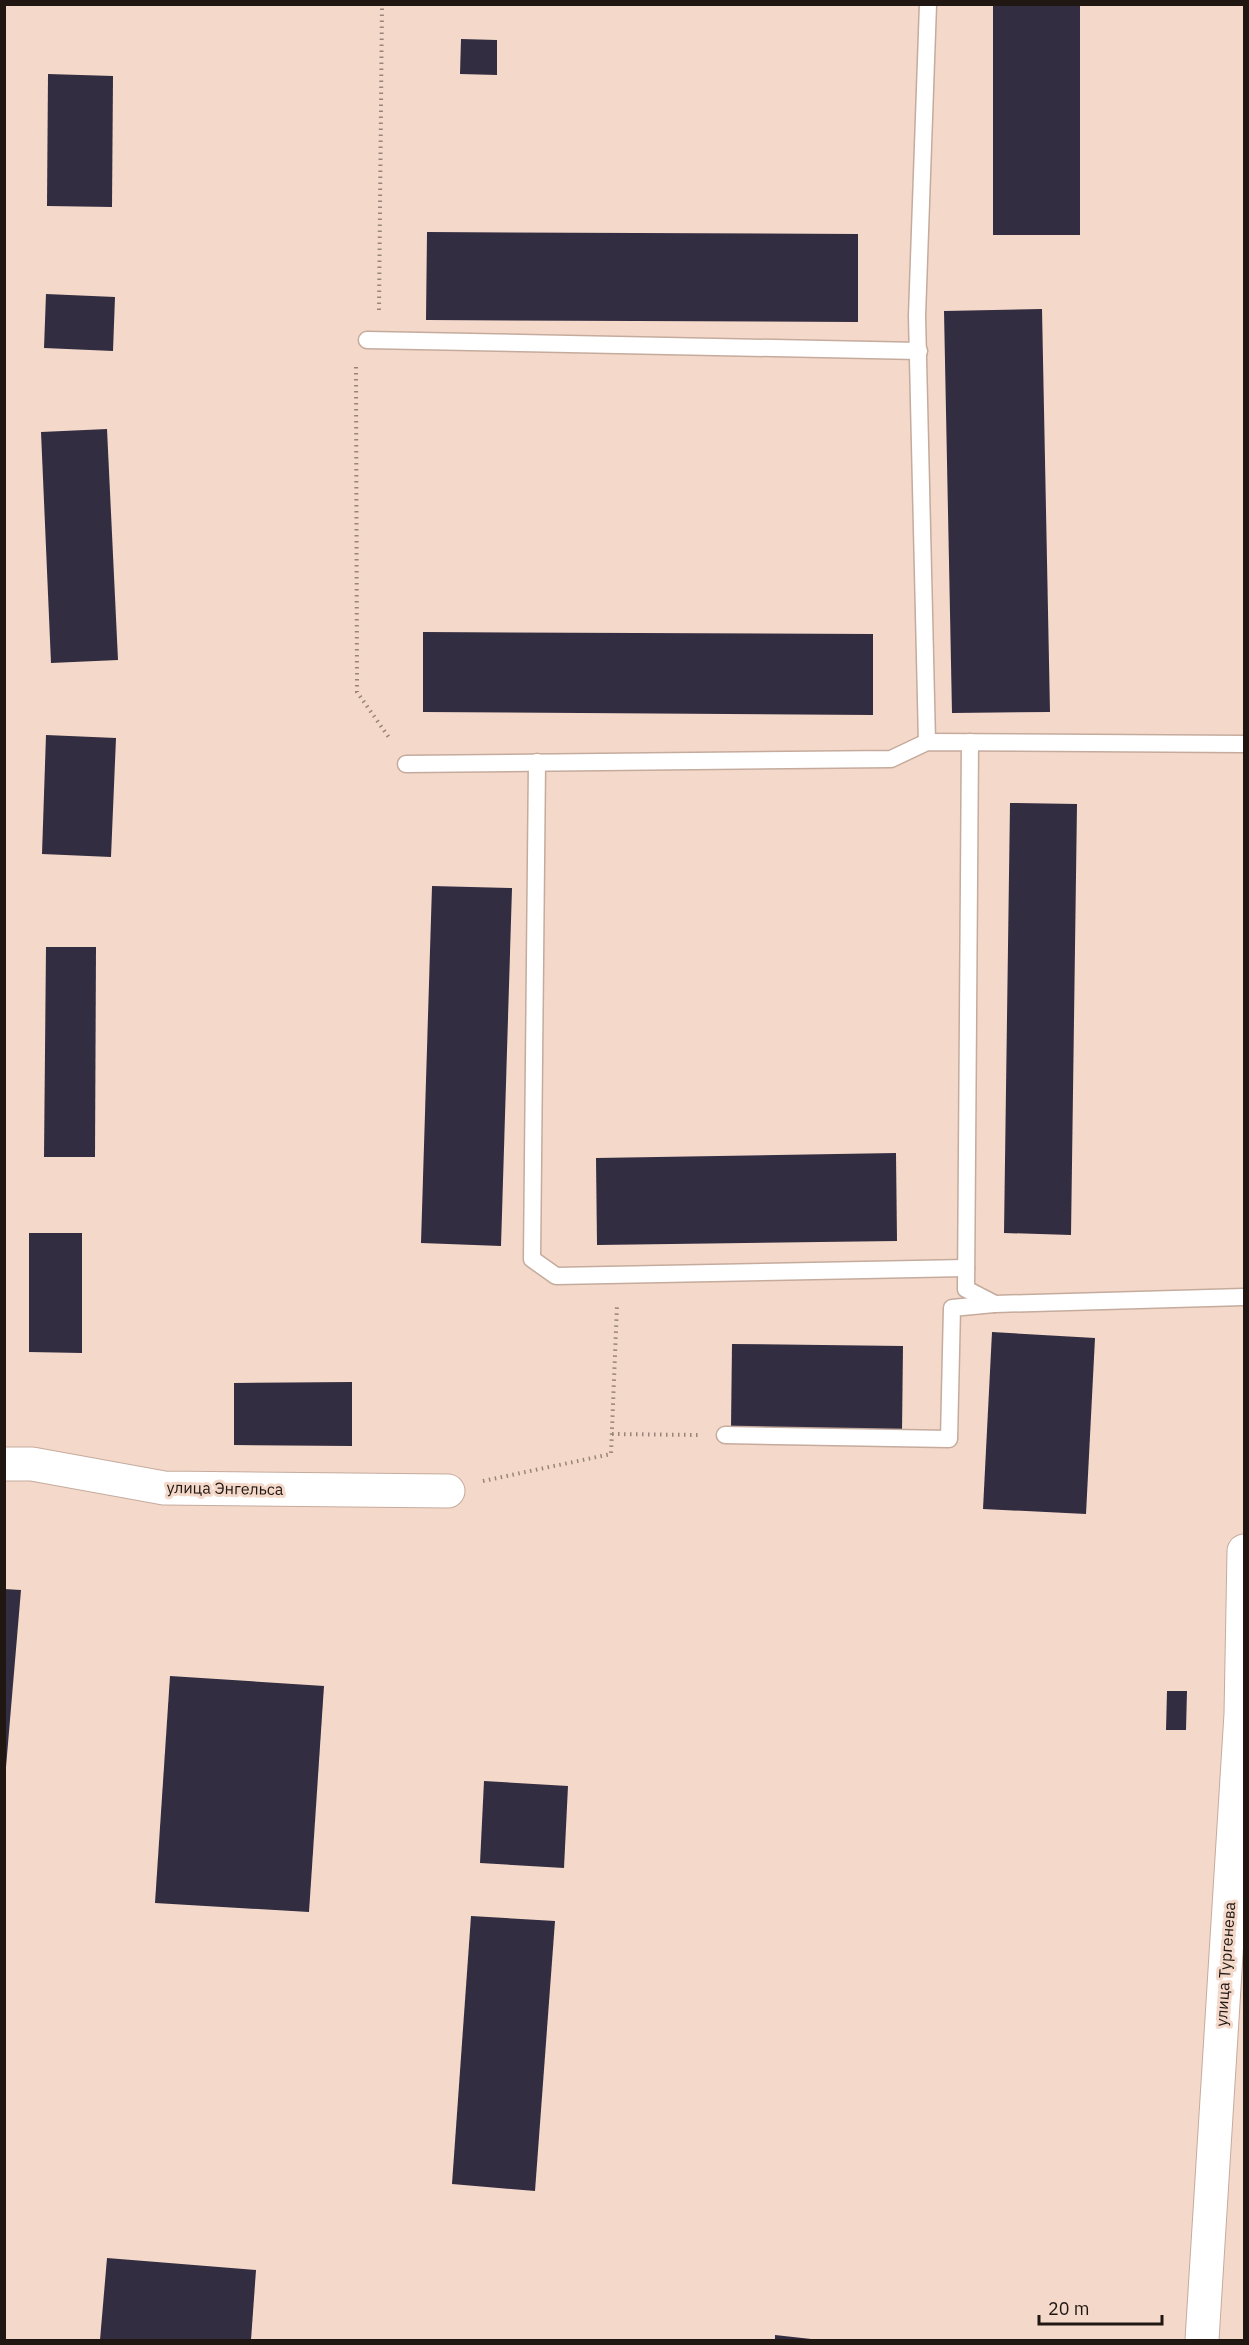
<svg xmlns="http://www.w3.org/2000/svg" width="1249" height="2345" font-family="'IBM Plex Sans',sans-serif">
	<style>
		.building { fill: #332d41 }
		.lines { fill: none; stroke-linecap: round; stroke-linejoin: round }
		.service-casing { stroke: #c5ab9d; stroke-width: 19 }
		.minor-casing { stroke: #c5ab9d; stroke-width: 35 }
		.tertiary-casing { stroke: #c5ab9d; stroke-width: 35 }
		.path { stroke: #98857a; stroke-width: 4; stroke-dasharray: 1.5 4.5; stroke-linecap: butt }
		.service { stroke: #fff; stroke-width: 16 }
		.minor { stroke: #fff; stroke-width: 33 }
		.tertiary { stroke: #fff; stroke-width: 33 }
		.labels { text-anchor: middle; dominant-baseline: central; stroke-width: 6; stroke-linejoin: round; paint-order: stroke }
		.street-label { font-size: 16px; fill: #201712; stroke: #f4d9ca }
	</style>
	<rect width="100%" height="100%" fill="#f4d9ca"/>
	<!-- building -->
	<g class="building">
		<rect x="993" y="4" width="87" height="231"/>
		<polygon points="461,39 497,40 497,75 460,74"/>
		<polygon points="48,74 113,76 112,207 47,206"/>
		<polygon points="427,232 858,234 858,322 426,320"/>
		<polygon points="46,294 115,297 113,351 44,348"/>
		<polygon points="1042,309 1050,712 952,713 944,311"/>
		<polygon points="107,429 118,660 51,663 41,432"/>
		<polygon points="423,632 873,634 873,715 423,712"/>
		<polygon points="46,735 116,738 111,857 42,854"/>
		<polygon points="1010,803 1077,804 1071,1235 1004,1233"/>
		<polygon points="432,886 512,888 501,1246 421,1243"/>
		<polygon points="46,947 96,947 95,1157 44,1157"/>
		<polygon points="896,1153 897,1241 597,1245 596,1158"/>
		<polygon points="29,1233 82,1233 82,1353 29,1352"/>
		<polygon points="992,1332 1095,1338 1086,1514 983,1509"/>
		<polygon points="732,1344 903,1346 902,1431 731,1428"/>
		<polygon points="352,1382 352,1446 234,1445 234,1383"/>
		<polygon points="4,1589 21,1590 6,1767 4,1767"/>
		<polygon points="170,1676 324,1686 309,1912 155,1903"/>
		<polygon points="1167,1691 1187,1691 1186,1730 1166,1730"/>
		<polygon points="484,1781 568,1786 564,1868 480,1863"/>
		<polygon points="471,1916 555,1921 535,2191 452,2184"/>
		<polygon points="107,2258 256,2270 251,2340 100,2340"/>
		<polygon points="775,2335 811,2339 811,2340 775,2340"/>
	</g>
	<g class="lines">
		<defs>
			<g id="service">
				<polyline points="367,340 919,351"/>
				<polyline points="927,742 917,316 928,4"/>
				<polyline points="970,742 966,1289 995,1304 1244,1297"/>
				<polyline points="537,762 532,1259 556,1276 966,1268"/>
				<polyline points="406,764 891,759 927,742 1244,744"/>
				<polyline points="725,1435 949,1439 952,1308 994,1304"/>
			</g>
			<polyline id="minor" points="4,1464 32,1464 164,1488 448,1491"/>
			<polyline id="tertiary" points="1202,2340 1241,1714 1244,1551"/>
		</defs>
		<!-- service casing -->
		<use href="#service" class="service-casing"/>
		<!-- minor casing -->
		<use href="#minor" class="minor-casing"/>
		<!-- tertiary casing -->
		<use href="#tertiary" class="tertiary-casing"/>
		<!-- path -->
		<g class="path">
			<polyline points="379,310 382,4"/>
			<polyline points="356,367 357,692 390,739"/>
			<polyline points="612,1434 698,1435"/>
			<polyline points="483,1481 611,1454 617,1305"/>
		</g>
		<!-- service -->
		<use href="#service" class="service"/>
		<!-- minor -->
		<use href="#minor" class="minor"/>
		<!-- tertiary -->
		<use href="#tertiary" class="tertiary"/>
	</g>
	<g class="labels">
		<!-- street labels -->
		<g class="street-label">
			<text transform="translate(225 1488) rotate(1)">улица Энгельса</text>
			<text transform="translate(1225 1964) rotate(-86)">улица Тургенева</text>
		</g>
	</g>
	<!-- border -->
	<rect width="1249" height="2345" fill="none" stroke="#201712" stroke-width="12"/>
	<!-- scale -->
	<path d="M1039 2315v9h123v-9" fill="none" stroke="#201712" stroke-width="3"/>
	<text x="1048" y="2315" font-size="18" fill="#201712" stroke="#f4d9ca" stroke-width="4.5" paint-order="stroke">20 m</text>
</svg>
